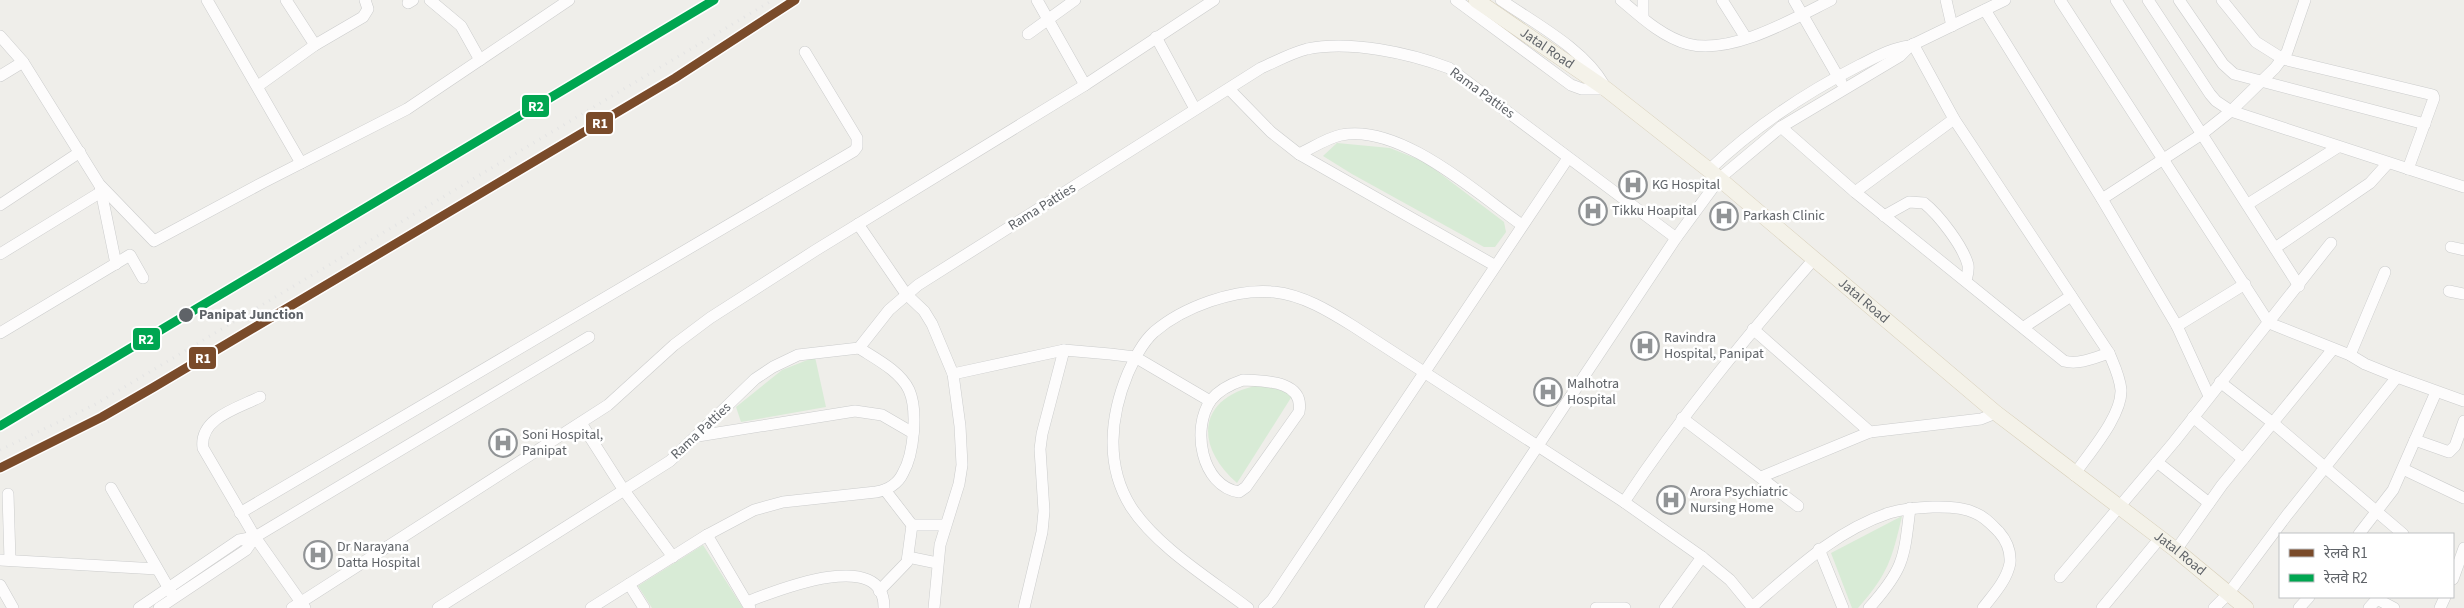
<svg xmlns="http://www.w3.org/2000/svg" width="2464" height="608" font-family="'Source Sans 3','Noto Sans Devanagari',sans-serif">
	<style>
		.green { fill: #d8ebd6 }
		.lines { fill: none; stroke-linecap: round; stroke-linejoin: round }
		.minor-casing { stroke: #cbcccc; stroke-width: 12 }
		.major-casing { stroke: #d7ceb8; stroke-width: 16 }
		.minor { stroke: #fdfcfc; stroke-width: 11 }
		.major { stroke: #f4f2e9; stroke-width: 15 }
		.rail { stroke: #e4e4e4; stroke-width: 3; stroke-dasharray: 1 6; stroke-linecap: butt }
		.rail-1-casing { stroke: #fff; stroke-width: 12 }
		.rail-2-casing { stroke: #fff; stroke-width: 12 }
		.rail-1 { stroke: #7a4b2a; stroke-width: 9 }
		.rail-2 { stroke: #00a651; stroke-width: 9 }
		.stop-dot { fill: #5f6368; stroke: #fff; stroke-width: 2 }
		.labels { text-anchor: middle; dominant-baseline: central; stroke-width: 5; stroke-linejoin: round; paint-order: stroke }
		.street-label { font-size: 14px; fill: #5f6368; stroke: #fff }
		.poi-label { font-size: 14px; fill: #5f6368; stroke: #fff; text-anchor: start }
		.stop-label { font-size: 14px; font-weight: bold; fill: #5f6368; stroke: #fff; text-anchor: start }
		.line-badge { stroke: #fff; stroke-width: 2 }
		.badge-label { font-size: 14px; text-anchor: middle; font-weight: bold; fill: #fff }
	</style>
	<rect width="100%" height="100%" fill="#efeeea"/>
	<!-- green -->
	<g class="green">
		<polygon points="1337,143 1390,148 1425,162 1504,222 1506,232 1495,247 1484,247 1352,174 1323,156"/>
		<polygon points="815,357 826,407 741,422 736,407 782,370"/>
		<path d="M1260,385L1294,393L1237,483C1193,445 1198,396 1260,385Z"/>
		<path d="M1902,516C1892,559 1888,574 1858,608H1852L1831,553Z"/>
		<polygon points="703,545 743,608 652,608 638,586"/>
	</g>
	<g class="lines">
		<defs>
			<g id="minor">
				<polyline points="207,0 301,163"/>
				<polyline points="286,0 315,45"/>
				<polyline points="430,0 461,26 480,60"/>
				<polyline points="1037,0 1085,85"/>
				<polyline points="1456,0 1571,85 1582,89 1606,89"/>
				<path d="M1501,0C1534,23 1584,49 1604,85"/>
				<path d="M1621,0C1640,16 1662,37 1688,44C1732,55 1793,19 1831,0"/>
				<polyline points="1643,0 1643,18"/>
				<polyline points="1722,0 1746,38"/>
				<polyline points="1794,0 1841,82"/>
				<polyline points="1946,0 1952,26"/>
				<polyline points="2060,0 2269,323 2350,355 2365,364 2397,377 2464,401"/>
				<polyline points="2116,0 2299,286"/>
				<polyline points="2148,0 2210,94 2216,101 2231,111 2464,187"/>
				<polyline points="2179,0 2223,64 2234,74 2425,124"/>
				<polyline points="2222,0 2256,42 2283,59 2433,95 2434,98 2408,169"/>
				<polyline points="408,3 413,0"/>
				<polyline points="1985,10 2102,199 2177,326 2209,396"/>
				<polyline points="1028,34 1075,0"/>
				<polyline points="0,36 23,62 99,184 154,241 264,182 407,109 569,0"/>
				<polyline points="1156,37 1195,109"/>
				<path d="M1913,44L1954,119L2109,353C2114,365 2120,377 2121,390C2122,416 2089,453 2074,475"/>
				<polyline points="0,76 23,62"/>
				<polyline points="258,86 315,45 363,17 368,9 365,0"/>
				<polyline points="1229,89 1271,132 1299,154 1494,265"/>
				<path d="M1781,127L1855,192L2064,361C2079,365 2094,358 2109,353"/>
				<path d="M1299,154C1312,148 1327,138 1341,135C1400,123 1475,192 1522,225"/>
				<path d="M1709,170C1754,127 1805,93 1860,65C1876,57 1891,48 1910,46"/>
				<polyline points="100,186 116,264"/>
				<polyline points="1855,192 1954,119"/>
				<polyline points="2102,199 2202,134 2231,111 2275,68 2287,52 2305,0"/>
				<polyline points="2248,204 2338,147"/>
				<polyline points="0,205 80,152"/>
				<path d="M1884,216L1909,202L1924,203C1939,215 1963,246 1968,265C1969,271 1967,276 1966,281"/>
				<polyline points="858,224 906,294 924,311 932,324 953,374 960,426 962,465 959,484 940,545 934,608"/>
				<polyline points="2451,247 2464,250"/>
				<polyline points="2275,248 2370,183 2388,163"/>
				<polyline points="0,254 101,192"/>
				<polyline points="2449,291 2464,294"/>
				<polyline points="2177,326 2245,284"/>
				<polyline points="2024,327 2071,296"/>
				<polyline points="1753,329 1870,432 1981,419 1996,413"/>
				<polyline points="0,333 130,255 143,278"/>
				<polyline points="2350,355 2385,272"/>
				<polyline points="953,374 1064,350 1110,354 1135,357 1210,401"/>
				<path d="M1243,380C1264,381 1305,380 1299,412L1246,487L1239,492C1201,486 1191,428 1211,400C1219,390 1231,384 1243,380Z"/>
				<polyline points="2220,382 2273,423 2403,534"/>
				<path d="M260,397C238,408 199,418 203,448L255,537L305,608"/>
				<polyline points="2193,417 2243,459"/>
				<polyline points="1682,418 1798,506"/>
				<polyline points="581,423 623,489 673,557"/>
				<polyline points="698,436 855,411 882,415 913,433"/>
				<polyline points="2415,440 2449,452 2455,446 2464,421"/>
				<polyline points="2157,462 2209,503"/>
				<polyline points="2403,469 2464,498"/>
				<polyline points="1761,477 1870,432"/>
				<polyline points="111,488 172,594"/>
				<polyline points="885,490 912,525"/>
				<polyline points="8,494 10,560"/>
				<path d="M1624,502C1681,416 1746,337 1814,259"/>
				<polyline points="240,513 854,151 857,147 857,138 805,52"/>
				<polyline points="2359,534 2393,490 2436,392"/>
				<polyline points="707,535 750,608"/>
				<polyline points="1819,549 1843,608"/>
				<polyline points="2176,550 2222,485 2333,349"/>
				<polyline points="908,557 937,563"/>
				<polyline points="0,560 157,569"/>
				<polyline points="2060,577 2174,442 2331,243"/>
				<polyline points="2453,579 2464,548"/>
				<polyline points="629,584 644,608"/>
				<polyline points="0,585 13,608"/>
				<polyline points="879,591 907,562 912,525 944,525"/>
				<path d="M747,602C775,591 885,546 884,608"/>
				<path d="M1752,607C1795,570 1835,531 1889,513C1910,507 1956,503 1975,513C1985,517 1991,524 1999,532C2006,540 2011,551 2010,563C2007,580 1993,595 1983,608"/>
				<polyline points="139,608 239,540 255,537"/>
				<polyline points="159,608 246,550 255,537 589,337"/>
				<polyline points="292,608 608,405 674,345 710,318 816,250 1085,85 1214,0"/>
				<path d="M438,608L670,461L755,379L773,367L798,355L859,348L889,310L918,285L1261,68C1275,62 1291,53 1307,49C1350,40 1409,53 1449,68L1676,238"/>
				<path d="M591,608L707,535L754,510L783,502L876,492C887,490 898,484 903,473C914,454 918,410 909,390C900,371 876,359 859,348"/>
				<polyline points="1024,608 1042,532 1044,511 1040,449 1042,434 1064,350"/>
				<path d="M1248,608C1210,579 1157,547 1131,507C1105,466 1110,416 1128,373C1135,358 1142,343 1154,332C1183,307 1235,288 1274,292C1303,295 1329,311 1353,326L1624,502L1702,557L1730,580L1753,608"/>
				<polyline points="1264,608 1272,600 1568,158"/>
				<polyline points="1430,608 1676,238 1720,178 1781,127 1900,56 1910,46 2005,0"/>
				<polyline points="1596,608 1625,608"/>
				<polyline points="1665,608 1702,557"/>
				<path d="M1869,608C1904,569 1904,559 1910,508"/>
				<polyline points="2102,608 2160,538"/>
				<polyline points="2214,608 2228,594 2287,515 2397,377"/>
				<polyline points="2299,608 2309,597"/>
				<polyline points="2369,608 2377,599 2394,608"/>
				<polyline points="2440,608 2445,597"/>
			</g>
			<g id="major">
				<path id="s1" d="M1476,0L1606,89L1709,170L1996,413L2176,550L2246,608"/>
			</g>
		</defs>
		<!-- minor casing -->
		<use href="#minor" class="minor-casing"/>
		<!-- major casing -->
		<use href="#major" class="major-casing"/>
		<!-- minor -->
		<use href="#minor" class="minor"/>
		<!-- major -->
		<use href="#major" class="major"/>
		<!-- rail -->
		<g class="rail">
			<polyline points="0,450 96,404 773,0"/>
			<polyline points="0,468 102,417 154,387 675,78 795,0"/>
		</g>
		<defs>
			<polyline id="rail-1" points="0,468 102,417 154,387 675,78 795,0"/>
			<polyline id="rail-2" points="0,426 714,0"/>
		</defs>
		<!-- rail-1 casing -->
		<use href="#rail-1" class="rail-1-casing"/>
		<!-- rail-2 casing -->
		<use href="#rail-2" class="rail-2-casing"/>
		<!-- rail-1 -->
		<use href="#rail-1" class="rail-1"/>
		<!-- rail-2 -->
		<use href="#rail-2" class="rail-2"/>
	</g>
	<!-- icons -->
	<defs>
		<symbol id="hospital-ring" viewBox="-11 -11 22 22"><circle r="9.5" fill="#fff" stroke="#919496" stroke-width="1.5"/><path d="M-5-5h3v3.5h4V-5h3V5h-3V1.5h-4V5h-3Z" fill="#919496"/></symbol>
	</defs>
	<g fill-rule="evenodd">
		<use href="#hospital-ring" x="1617" y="169" width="32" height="32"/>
		<use href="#hospital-ring" x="1577" y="195" width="32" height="32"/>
		<use href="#hospital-ring" x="1708" y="200" width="32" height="32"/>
		<use href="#hospital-ring" x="1629" y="330" width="32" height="32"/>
		<use href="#hospital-ring" x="1532" y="376" width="32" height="32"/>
		<use href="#hospital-ring" x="487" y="427" width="32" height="32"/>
		<use href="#hospital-ring" x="1655" y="484" width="32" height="32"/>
		<use href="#hospital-ring" x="302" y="539" width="32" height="32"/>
	</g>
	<!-- markers -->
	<circle class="stop-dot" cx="186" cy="315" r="8"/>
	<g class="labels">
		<!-- street labels -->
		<g class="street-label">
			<text stroke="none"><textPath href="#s1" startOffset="86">Jatal Road</textPath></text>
			<text transform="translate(1482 93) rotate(36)">Rama Patties</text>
			<text transform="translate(1042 207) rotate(-32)">Rama Patties</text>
			<text stroke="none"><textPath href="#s1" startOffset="491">Jatal Road</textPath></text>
			<text transform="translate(701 431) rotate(-43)">Rama Patties</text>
			<text stroke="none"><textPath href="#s1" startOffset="896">Jatal Road</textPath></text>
		</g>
		<!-- poi labels -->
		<g class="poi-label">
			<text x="1652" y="185">KG Hospital</text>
			<text x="1612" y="211">Tikku Hoapital</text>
			<text x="1743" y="216">Parkash Clinic</text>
			<text x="1664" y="338">Ravindra<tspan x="1664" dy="16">Hospital, Panipat</tspan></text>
			<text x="1567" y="384">Malhotra<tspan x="1567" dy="16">Hospital</tspan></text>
			<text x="522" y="435">Soni Hospital,<tspan x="522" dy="16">Panipat</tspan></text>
			<text x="1690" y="492">Arora Psychiatric<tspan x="1690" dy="16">Nursing Home</tspan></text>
			<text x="337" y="547">Dr Narayana<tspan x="337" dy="16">Datta Hospital</tspan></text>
		</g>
		<!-- stop labels -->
		<g class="stop-label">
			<text x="199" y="315">Panipat Junction</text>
		</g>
	</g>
	<g class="line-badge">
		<rect x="521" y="94" width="29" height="24" rx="5" fill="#00a651"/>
		<rect x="585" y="111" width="29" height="24" rx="5" fill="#7a4b2a"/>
		<rect x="132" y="327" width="29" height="24" rx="5" fill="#00a651"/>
		<rect x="188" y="346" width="29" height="24" rx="5" fill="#7a4b2a"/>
	</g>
	<g class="badge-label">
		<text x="536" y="111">R2</text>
		<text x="600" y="128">R1</text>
		<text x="146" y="344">R2</text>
		<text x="203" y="363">R1</text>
	</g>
	<!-- legend -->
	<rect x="2279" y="533" width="175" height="65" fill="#ffffff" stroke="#bfc1c3"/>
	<rect x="2289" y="549" width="25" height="8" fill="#7a4b2a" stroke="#bfc1c3"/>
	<text x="2324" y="558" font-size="15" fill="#5f6368">रेलवे R1</text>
	<rect x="2289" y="574" width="25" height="8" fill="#00a651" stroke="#bfc1c3"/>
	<text x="2324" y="583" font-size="15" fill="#5f6368">रेलवे R2</text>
</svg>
